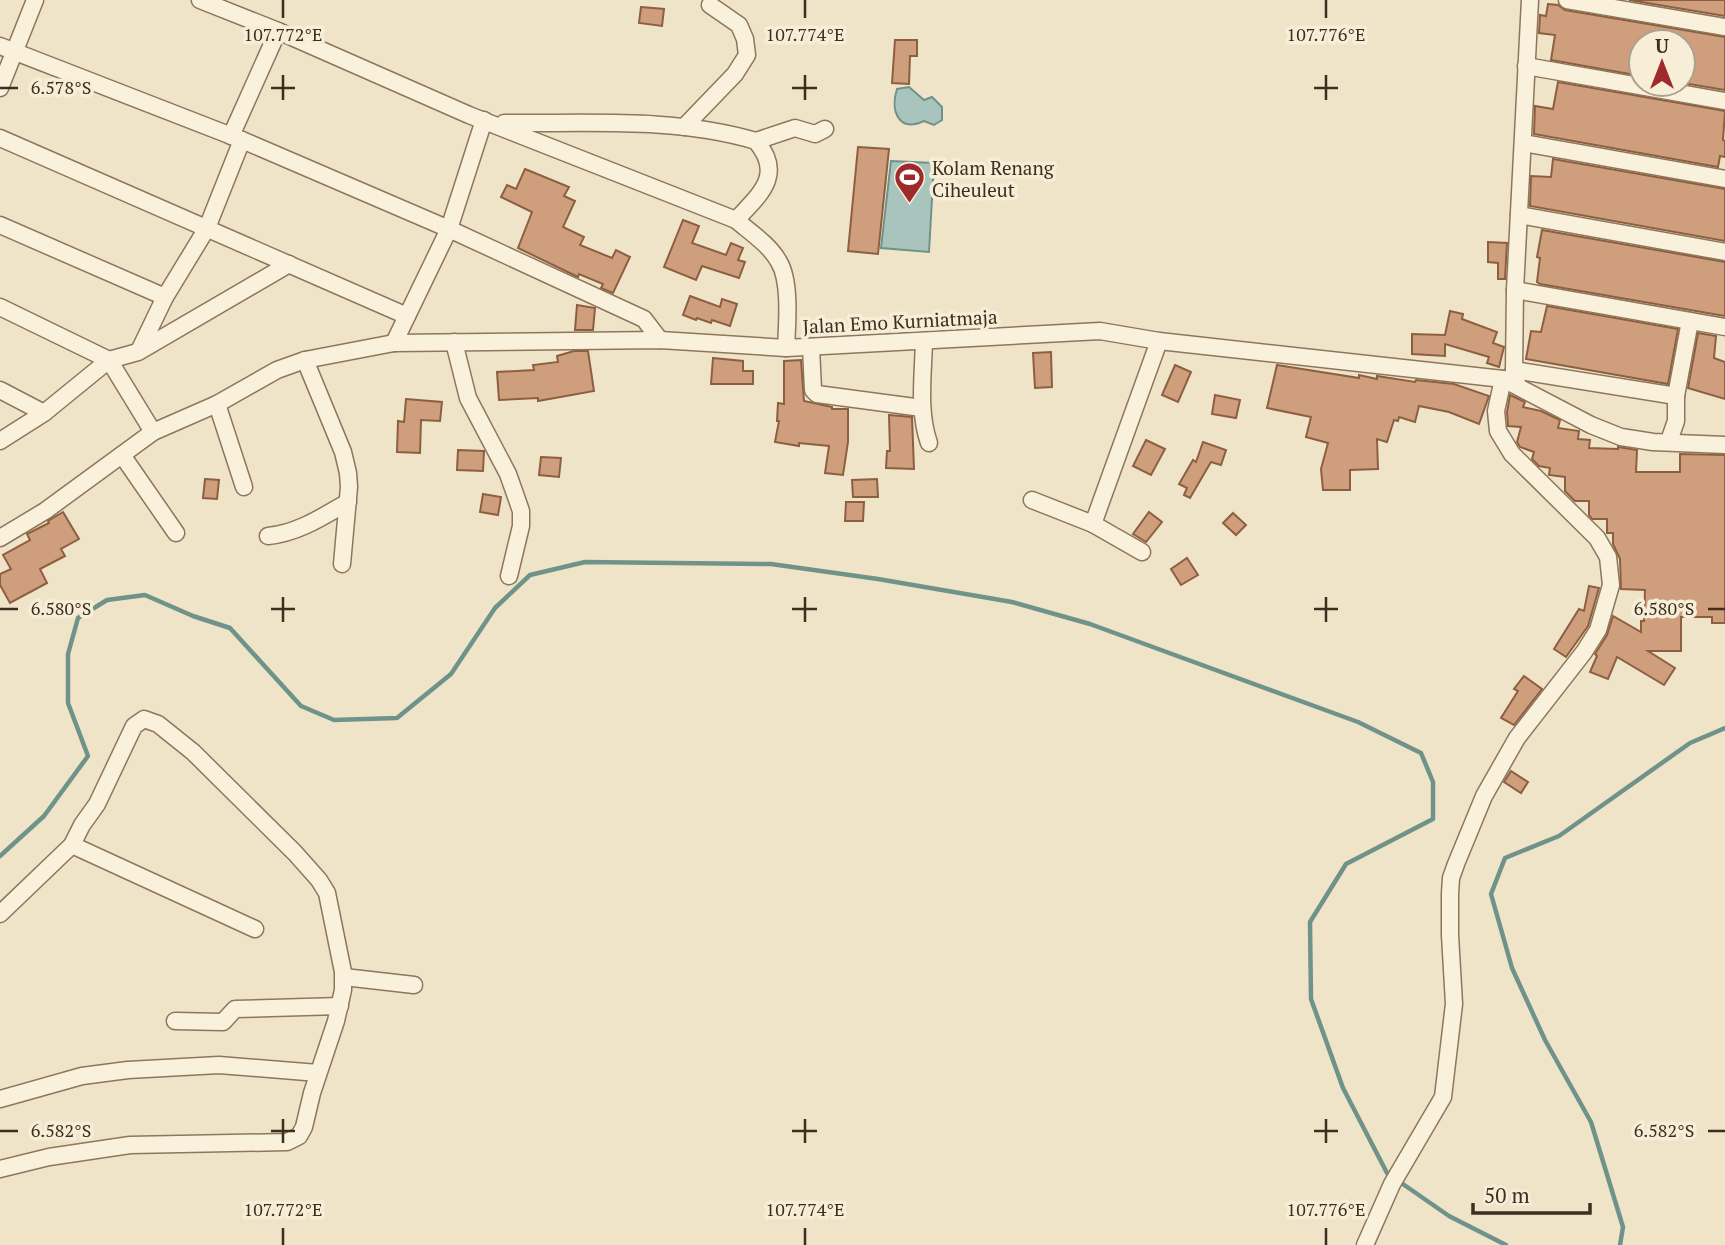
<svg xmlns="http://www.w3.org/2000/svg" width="1725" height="1245" font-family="'PT Serif',serif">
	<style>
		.water { fill: #a9c4bc; stroke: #6f938a; stroke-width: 2 }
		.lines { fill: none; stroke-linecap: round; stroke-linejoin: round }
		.stream { stroke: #6f938a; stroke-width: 4.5 }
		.building { fill: #cf9f7d; stroke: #8d5f41; stroke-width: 2 }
		.minor-casing { stroke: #8d765c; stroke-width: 19 }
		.minor { stroke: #faf1dc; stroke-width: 16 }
		.ticks { fill: none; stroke: #3d2e20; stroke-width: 2.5 }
		.labels { text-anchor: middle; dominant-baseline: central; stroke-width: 7; stroke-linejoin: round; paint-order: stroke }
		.poi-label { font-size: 19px; fill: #3d2e20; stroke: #f7eed8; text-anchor: start }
		.street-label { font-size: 19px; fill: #3d2e20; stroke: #f7eed8 }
		.ticks-label { font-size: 18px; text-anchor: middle; fill: #3d2e20; stroke: #f7eed8; stroke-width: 7; stroke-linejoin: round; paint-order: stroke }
	</style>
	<rect width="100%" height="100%" fill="#f0e4c8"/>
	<!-- water -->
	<g class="water">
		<path d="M909,87L924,100L932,97L942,107V120L934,125L924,121C898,133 890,110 897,89Z"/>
		<polygon points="891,161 934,163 929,252 881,248"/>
	</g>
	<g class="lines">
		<!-- stream -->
		<g class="stream">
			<polyline points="0,856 44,816 88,756 68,703 68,654 78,618 107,600 145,595 193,616 230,628 301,706 334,720 397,718 451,674 495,608 530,575 585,562 771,564 878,579 1012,602 1090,624 1358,722 1421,753 1433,782 1433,819 1346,864 1310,922 1311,999 1343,1088 1387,1173 1449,1216 1506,1245"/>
			<polyline points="1620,1245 1623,1227 1591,1122 1545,1040 1512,968 1491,894 1505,858 1559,836 1690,743 1725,728"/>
		</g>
	</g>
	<!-- building -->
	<g class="building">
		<polygon points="1629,0 1725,0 1725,16"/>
		<polygon points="1548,4 1558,5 1565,10 1725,37 1725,90 1683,83 1683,42 1641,42 1641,76 1551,60 1555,35 1539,33 1540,15 1546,16"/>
		<polygon points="641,7 664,9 662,26 639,23"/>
		<polygon points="895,40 917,40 917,56 910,56 909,84 892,83"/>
		<polygon points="1558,82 1725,111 1723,140 1725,141 1725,157 1720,156 1718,167 1534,134 1535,106 1553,109"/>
		<polygon points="858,147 889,149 878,254 848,251"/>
		<polygon points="1553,159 1725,189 1725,241 1530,206 1531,176 1551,177"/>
		<polygon points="525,169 569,187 564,196 575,201 563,227 584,237 580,245 612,258 616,250 630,257 613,293 601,288 603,284 579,274 578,277 518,248 532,212 501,197 507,185 516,189"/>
		<polygon points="683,220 699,226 692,243 726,255 731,243 743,248 738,260 745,262 739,278 702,266 696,280 664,267"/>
		<polygon points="1542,230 1725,262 1725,316 1540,284 1537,282 1540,258 1537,257"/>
		<polygon points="1488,242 1507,243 1505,279 1498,279 1498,263 1488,262"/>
		<polygon points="690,296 720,307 722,299 737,304 730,326 712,320 711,323 697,318 696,320 683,315"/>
		<polygon points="577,305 595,308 593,330 575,330"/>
		<polygon points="1547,306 1678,329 1668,384 1526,359 1531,331 1541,332"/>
		<polygon points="1450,311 1463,314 1462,319 1497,332 1493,343 1504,347 1499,367 1487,363 1489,357 1445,344 1445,356 1412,354 1412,334 1445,335"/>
		<polygon points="1698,333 1716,336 1714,358 1725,362 1725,399 1688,388"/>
		<polygon points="574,351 588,351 594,391 538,401 538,398 499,400 497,372 534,370 533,365 558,362 557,356"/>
		<polygon points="1051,352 1052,387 1035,388 1033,353"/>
		<polygon points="713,358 743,361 743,371 753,371 753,384 711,384"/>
		<polygon points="801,360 804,401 832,407 832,409 848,409 848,442 843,475 825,473 829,446 799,443 799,446 775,442 779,421 777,421 778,403 784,404 784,361"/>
		<polygon points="1175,365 1191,372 1178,402 1162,395"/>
		<polygon points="1277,365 1359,378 1359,375 1377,379 1377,376 1415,382 1416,380 1454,384 1489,396 1479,424 1449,412 1419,406 1415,422 1399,417 1398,421 1394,420 1387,442 1377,439 1378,469 1350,470 1350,490 1323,490 1321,469 1328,443 1306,437 1311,417 1267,408"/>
		<polygon points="1215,395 1240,400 1236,418 1212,414"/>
		<polygon points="1510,395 1525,402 1523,407 1541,411 1560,420 1558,428 1579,431 1578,439 1590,440 1589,448 1618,449 1618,447 1637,450 1636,472 1680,472 1680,454 1725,455 1725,623 1712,623 1712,617 1681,617 1681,651 1648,651 1675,668 1664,685 1617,657 1608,679 1590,672 1597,656 1595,654 1607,635 1613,616 1641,632 1641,621 1644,621 1645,590 1621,589 1620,559 1613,544 1613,533 1607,533 1607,519 1592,519 1589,515 1589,501 1575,501 1565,491 1565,477 1549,475 1550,468 1539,466 1532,459 1534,452 1520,447 1517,442 1521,427 1508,426 1507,412"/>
		<polygon points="406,399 442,402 440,421 421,420 420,453 397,452 398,421 404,422"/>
		<polygon points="889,415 912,417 914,469 886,468 887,451 890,451"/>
		<polygon points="1146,440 1165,449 1151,475 1133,466"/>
		<polygon points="1203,442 1226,450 1221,465 1211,462 1190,498 1184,495 1187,488 1179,484 1193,460 1196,462"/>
		<polygon points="458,450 484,451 483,471 457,470"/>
		<polygon points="541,457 561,458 559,477 539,475"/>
		<polygon points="205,479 219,480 217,499 203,498"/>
		<polygon points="877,479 878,497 853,497 852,480"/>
		<polygon points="483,494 501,497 498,515 480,512"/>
		<polygon points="846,502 864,502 863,521 845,521"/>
		<polygon points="63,512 79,539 61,549 65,556 40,569 47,583 10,603 0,585 0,574 11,569 3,555 30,540 27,534 49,523 48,521"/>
		<polygon points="1149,512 1162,522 1146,542 1133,534"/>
		<polygon points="1233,513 1246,525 1236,535 1223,523"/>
		<polygon points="1187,558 1198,575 1181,585 1171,569"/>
		<polygon points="1589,586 1599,588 1588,626 1566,657 1554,649 1579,609 1584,611"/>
		<polygon points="1524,676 1542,689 1514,725 1501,718 1518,691 1514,689"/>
		<polygon points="1511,771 1528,782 1521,793 1504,782"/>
	</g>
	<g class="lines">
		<defs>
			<g id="minor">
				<path d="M200,0L278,31L469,115L736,220C750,232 770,245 779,262C791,282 787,325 786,348L1100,331L1159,341L1503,379L1591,425L1621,437L1653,442L1725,445"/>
				<polyline points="1567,0 1725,27"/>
				<polyline points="0,46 242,140 449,229 644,319 660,340"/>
				<polyline points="1526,66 1725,101"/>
				<polyline points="0,88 35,0"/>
				<path d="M504,123C587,124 675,117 756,141C785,175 759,195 736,220"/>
				<polyline points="684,127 735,74 747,55 745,39 739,25 710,5"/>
				<polyline points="231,136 278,31"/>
				<polyline points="0,138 407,316"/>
				<polyline points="756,141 795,128 815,134 825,129"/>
				<polyline points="1524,143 1725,179"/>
				<polyline points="1519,215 1725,252"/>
				<polyline points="0,225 165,297"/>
				<polyline points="1515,290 1725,327"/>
				<polyline points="0,307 109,360 153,432"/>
				<polyline points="454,342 468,398 508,474 521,511 521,526 509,576"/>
				<path d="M924,342C923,375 918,412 929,443"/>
				<polyline points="394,343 449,229 484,120"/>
				<polyline points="811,347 813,390 817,394 922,408"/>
				<polyline points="139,351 165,297 207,228 242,140"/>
				<polyline points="305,360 343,452 348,473 349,487 342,564"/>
				<polyline points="1514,370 1676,396"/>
				<polyline points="1517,384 1514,370 1515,290 1530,0"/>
				<polyline points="0,390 44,413"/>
				<polyline points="217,404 244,487"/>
				<polyline points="0,441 44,413 109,360 138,352 289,264"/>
				<polyline points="1669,441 1676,421 1676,396 1690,321"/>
				<polyline points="122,455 176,533"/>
				<polyline points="1032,500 1093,524 1159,341"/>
				<polyline points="1093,524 1142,552"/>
				<path d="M268,536C298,533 322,517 348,502"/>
				<polyline points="0,538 45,511 153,432 217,404 277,370 305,360 394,343 660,340 786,348"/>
				<polyline points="0,914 72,845 255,929"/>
				<polyline points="344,977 414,985"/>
				<polyline points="175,1021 223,1022 235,1009 340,1006"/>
				<polyline points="0,1099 82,1076 128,1070 219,1065 318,1073"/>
				<polyline points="0,1169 49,1157 130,1145 287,1142 299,1136 304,1127 312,1093 336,1021 343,990 343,972 327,893 319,880 295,853 193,752 158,724 144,719 134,726 97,804 82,825 72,845"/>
				<polyline points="1365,1245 1392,1184 1443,1097 1454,1004 1450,935 1450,894 1451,878 1456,864 1484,796 1517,738 1584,652 1598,630 1611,585 1608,557 1597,538 1512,454 1498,431 1496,411 1503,379"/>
			</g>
		</defs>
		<!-- minor casing -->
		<use href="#minor" class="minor-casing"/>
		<!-- minor -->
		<use href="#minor" class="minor"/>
	</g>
	<!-- ticks -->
	<path class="ticks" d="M283,0V18M805,0V18M1326,0V18M283,75V100M805,75V100M1326,75V100M0,88H18M271,88H295M792,88H817M1314,88H1338M283,597V622M805,597V622M1326,597V622M0,609H18M271,609H295M792,609H817M1314,609H1338M1708,609H1725M283,1119V1143M805,1119V1143M1326,1119V1143M0,1131H18M271,1131H295M792,1131H817M1314,1131H1338M1708,1131H1725M283,1228V1245M805,1228V1245M1326,1228V1245"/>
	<!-- icons -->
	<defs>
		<symbol id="stadium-pin" viewBox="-11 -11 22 30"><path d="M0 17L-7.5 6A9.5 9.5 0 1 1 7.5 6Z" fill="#9e2a2b" stroke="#f7eed8"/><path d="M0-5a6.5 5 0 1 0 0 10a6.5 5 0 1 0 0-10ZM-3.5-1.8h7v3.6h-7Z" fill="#fff"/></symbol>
	</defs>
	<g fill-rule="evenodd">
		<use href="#stadium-pin" x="892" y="160" width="35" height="47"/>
	</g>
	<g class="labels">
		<!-- poi labels -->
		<g class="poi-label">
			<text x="932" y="167">Kolam Renang<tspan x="932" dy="22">Ciheuleut</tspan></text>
		</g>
		<!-- street labels -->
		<g class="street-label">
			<text transform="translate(900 321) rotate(-3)">Jalan Emo Kurniatmaja</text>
		</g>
	</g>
	<g class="ticks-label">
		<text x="283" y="41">107.772°E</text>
		<text x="805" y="41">107.774°E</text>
		<text x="1326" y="41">107.776°E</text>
		<text x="61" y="94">6.578°S</text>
		<text x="61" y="615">6.580°S</text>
		<text x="1664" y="615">6.580°S</text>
		<text x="61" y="1137">6.582°S</text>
		<text x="1664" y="1137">6.582°S</text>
		<text x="283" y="1216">107.772°E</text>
		<text x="805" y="1216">107.774°E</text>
		<text x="1326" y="1216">107.776°E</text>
	</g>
	<!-- north arrow -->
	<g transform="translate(1662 63)"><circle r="33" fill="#f7eed8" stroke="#ada18e" stroke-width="2"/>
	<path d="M0-5L12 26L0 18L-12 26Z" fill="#9e2a2b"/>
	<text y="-10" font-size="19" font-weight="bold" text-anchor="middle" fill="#3d2e20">U</text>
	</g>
	<!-- scale -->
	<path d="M1473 1203v10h117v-10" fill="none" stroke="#3d2e20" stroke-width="3.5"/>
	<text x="1484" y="1203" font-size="21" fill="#3d2e20" stroke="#f7eed8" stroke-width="5" paint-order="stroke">50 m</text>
</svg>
